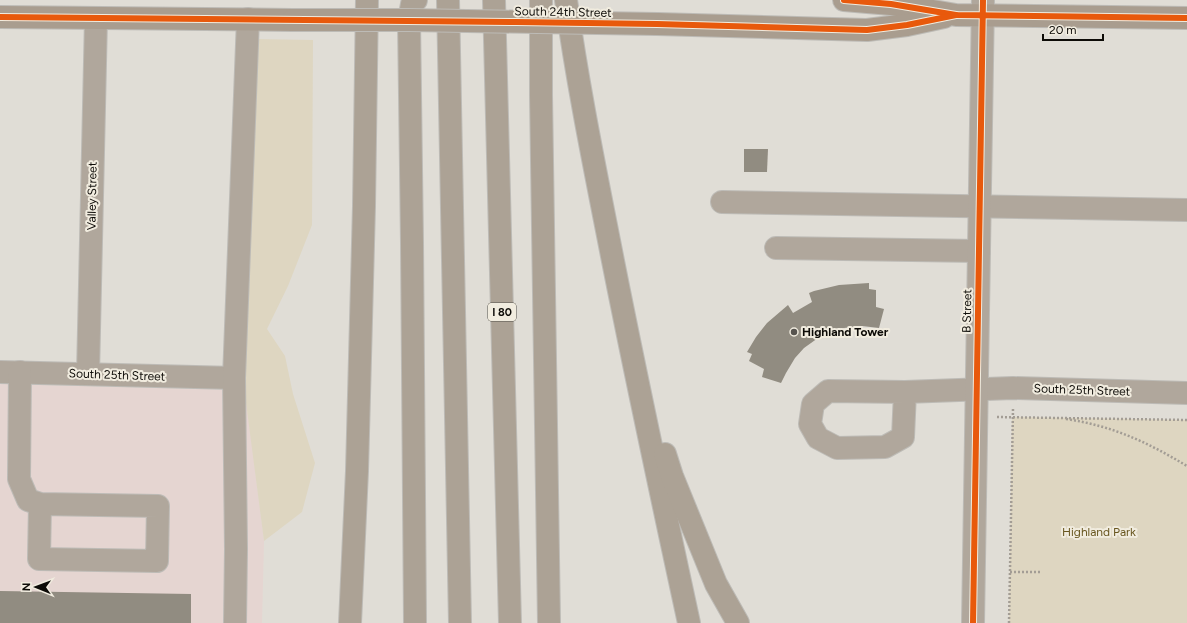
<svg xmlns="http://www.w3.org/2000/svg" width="1187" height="623" font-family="Figtree,sans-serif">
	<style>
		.industrial { fill: #e5d5d1 }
		.green { fill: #ded6c1 }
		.building { fill: #918c81 }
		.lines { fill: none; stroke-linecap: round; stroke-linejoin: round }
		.minor-casing { stroke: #bdbbb6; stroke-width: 24 }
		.major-casing { stroke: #bdbbb6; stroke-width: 24 }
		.highway-casing { stroke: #bdbbb6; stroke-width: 24 }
		.path { stroke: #a39d95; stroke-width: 2.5; stroke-dasharray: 2 2; stroke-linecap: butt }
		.minor { stroke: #b0a79c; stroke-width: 22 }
		.major { stroke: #a99d8f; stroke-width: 22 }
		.highway { stroke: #aca295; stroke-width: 22 }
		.major-bridge-casing { stroke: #bdbbb6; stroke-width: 24; stroke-linecap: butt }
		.major-bridge { stroke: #a99d8f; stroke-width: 22 }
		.cycleway-casing { stroke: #f1ecdf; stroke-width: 8 }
		.cycleway { stroke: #e8590c; stroke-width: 6 }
		.poi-dot { fill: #57544f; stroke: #f1ecdf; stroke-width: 1.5 }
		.labels { text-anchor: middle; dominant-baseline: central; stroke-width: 4; stroke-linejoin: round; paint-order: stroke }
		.shield { fill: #f1ecdf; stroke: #514e48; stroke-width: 1 }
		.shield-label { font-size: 11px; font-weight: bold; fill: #0d0b07 }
		.street-label { font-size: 12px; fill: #0d0b07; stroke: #f1ecdf }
		.poi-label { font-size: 12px; font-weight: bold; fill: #0d0b07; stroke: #f1ecdf; text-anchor: start }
		.park-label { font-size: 12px; fill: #68561f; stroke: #f1ecdf }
	</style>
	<rect width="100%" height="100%" fill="#e0ddd6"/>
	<!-- industrial -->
	<polygon class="industrial" points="0,384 245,390 264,541 262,623 0,623"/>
	<!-- green -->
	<g class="green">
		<polygon points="257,39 313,40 312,225 288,286 267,329 285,356 293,394 315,463 302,512 264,541 241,364"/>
		<polygon points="1012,417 1187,420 1187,623 1009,623"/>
	</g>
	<!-- building -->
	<g class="building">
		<polygon points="744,149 768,149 767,172 744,172"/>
		<polygon points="869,283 869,289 876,290 876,307 884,309 879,328 862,326 844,328 831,332 818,338 804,348 795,358 786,373 781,383 762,377 764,369 749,361 752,354 747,352 756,337 767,323 788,305 793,313 812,302 809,293 814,291 839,285"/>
		<polygon points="0,591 191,594 191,623 0,623"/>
	</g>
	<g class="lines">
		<defs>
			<g id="minor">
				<polyline points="722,202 1187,210"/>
				<polyline points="776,248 979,251"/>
				<polyline points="0,372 234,378"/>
				<polyline points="20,372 19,479 28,500 40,504 158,506 157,561 39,559 40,504"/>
				<polyline points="88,374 96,18"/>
				<polyline points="905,392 903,437 885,447 837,448 818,438 810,424 813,404 828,391 905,392 1013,388 1187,393"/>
				<polyline points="235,623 236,549 234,378 248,19"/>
				<polyline points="973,623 983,0"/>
			</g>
			<g id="major">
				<polyline points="844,0 891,4 956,15 1187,18"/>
				<polyline points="0,17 293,20"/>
				<polyline points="657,24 867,30 907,25 944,17"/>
			</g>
			<g id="highway">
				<polyline points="448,0 460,623"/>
				<polyline points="494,0 510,623"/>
				<polyline points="541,0 541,95 549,623"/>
				<path d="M566,0C578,87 596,174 613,261C637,382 663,503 689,623"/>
				<polyline points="665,454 672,476 716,584 738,623"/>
				<polyline points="350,623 357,471 364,206 367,0"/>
				<polyline points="415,623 412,243 409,20 412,4 416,0"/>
			</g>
		</defs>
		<!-- minor casing -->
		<use href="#minor" class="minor-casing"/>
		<!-- major casing -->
		<use href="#major" class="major-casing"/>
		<!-- highway casing -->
		<use href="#highway" class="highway-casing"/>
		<!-- path -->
		<g class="path">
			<polyline points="997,417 1187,420"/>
			<path d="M1066,419C1113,426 1147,442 1187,466"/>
			<polyline points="1010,572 1042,572"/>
			<polyline points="1009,623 1013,409"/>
		</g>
		<!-- minor -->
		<use href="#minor" class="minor"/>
		<!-- major -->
		<use href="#major" class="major"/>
		<!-- highway -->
		<use href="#highway" class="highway"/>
		<defs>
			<polyline id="major-bridge" points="293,20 409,20 657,24"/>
		</defs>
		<!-- major-bridge casing -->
		<use href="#major-bridge" class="major-bridge-casing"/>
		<!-- major-bridge -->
		<use href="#major-bridge" class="major-bridge"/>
		<defs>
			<g id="cycleway">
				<polyline points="844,0 891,4 956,15 1187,18"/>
				<polyline points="0,17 516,22 657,24 867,30 907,25 956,15"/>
				<polyline points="973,623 983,0"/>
			</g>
		</defs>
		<!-- cycleway casing -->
		<use href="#cycleway" class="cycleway-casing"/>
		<!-- cycleway -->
		<use href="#cycleway" class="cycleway"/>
	</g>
	<!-- markers -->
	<circle class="poi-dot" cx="794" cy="332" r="4"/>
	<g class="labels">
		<!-- shield labels -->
		<rect class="shield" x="488" y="303" width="28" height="18" rx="3"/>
		<g class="shield-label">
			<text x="502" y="312">I 80</text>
		</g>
		<!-- street labels -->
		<g class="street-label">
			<text transform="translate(563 12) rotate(1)">South 24th Street</text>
			<text transform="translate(92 196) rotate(-89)">Valley Street</text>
			<text transform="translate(967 311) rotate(-89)">B Street</text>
			<text transform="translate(117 375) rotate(2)">South 25th Street</text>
			<text transform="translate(1082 390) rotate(2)">South 25th Street</text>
		</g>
		<!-- poi labels -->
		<g class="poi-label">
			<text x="802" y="332">Highland Tower</text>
		</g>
		<!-- park labels -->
		<g class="park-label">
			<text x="1099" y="532">Highland Park</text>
		</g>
	</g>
	<!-- north arrow -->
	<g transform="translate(36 587) rotate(271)" stroke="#f1ecdf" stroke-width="3" paint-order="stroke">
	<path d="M0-3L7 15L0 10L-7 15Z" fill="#0d0b07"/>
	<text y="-6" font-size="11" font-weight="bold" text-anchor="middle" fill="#0d0b07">N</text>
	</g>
	<!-- scale -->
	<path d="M1043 34v6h60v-6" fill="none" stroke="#0d0b07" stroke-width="2"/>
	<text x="1049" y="34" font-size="12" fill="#0d0b07" stroke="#f1ecdf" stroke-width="3" paint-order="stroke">20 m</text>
</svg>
